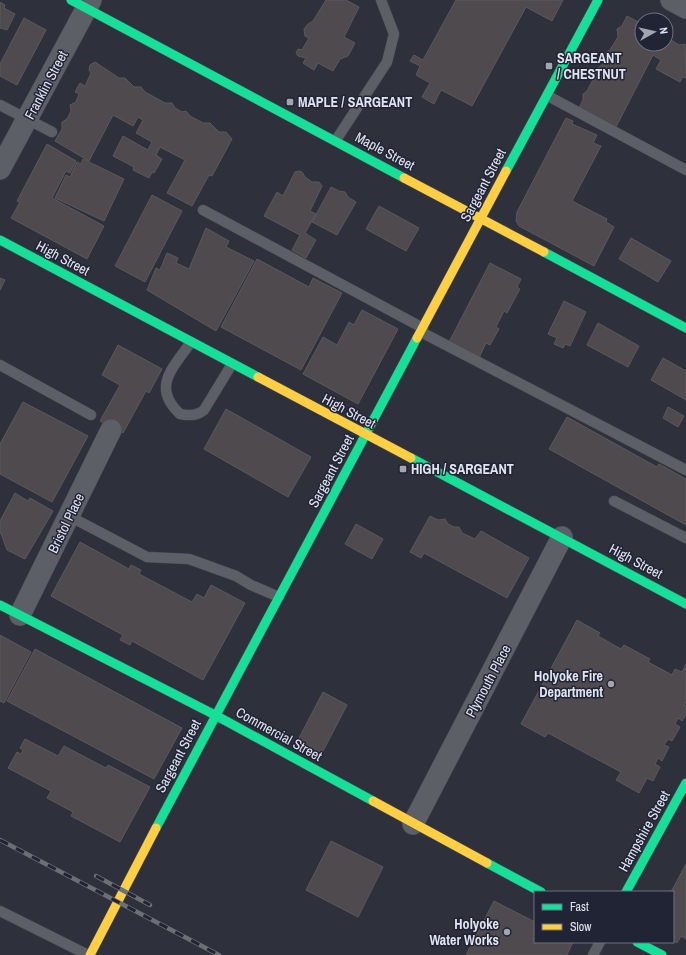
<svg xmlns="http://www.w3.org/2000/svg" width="686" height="955" font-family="'Archivo Narrow',sans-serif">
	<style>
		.building { fill: #4f4a4e; stroke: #5b585b }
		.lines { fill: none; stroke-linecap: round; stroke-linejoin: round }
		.lane-casing { stroke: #4c4e57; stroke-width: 11 }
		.street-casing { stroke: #4c4e57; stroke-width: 22 }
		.fast-casing { stroke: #4c4e57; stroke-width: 10 }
		.slow-casing { stroke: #4c4e57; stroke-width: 10 }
		.lane { stroke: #5c5f66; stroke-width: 10 }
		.street { stroke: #5c5f66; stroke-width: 21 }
		.fast { stroke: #16e098; stroke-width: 9 }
		.slow { stroke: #ffcf43; stroke-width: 9 }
		.rail-casing { stroke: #6d6f76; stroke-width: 4.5 }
		.rail { stroke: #202435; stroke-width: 3; stroke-dasharray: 9; stroke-linecap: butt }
		.poi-dot { fill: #a3a6b1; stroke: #202435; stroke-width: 1.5 }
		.labels { text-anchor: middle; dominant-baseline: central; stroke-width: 3; stroke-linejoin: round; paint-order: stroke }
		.poi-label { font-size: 14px; font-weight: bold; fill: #e2e5f1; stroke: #202435; text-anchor: start }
		.street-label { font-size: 14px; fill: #e2e5f1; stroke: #202435 }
	</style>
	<rect width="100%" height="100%" fill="#2e313b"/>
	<!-- building -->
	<g class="building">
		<polygon points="326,0 346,0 359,7 344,37 355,43 348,56 340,59 333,71 318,63 314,70 303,63 306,58 298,56 296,53 298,49 302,50 309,38 305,36 304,29 308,24 313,21"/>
		<polygon points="456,0 563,0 552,21 526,7 472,106 441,90 434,104 422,97 430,83 416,75 420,66 410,61 414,55 423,60"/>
		<polygon points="0,2 5,5 4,8 15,14 7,30 0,28"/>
		<polygon points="627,16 642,24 642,44 666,44 666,37 679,45 685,44 686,78 682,77 680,82 656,69 661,60 653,55 616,127 579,108 583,100 583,94 587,91 595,76 595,70 604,63 603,54 610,50 618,37 617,29 622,26"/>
		<polygon points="24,18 46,30 17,85 0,76 0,64"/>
		<polygon points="95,62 119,78 125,78 134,87 141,87 145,92 165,103 172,103 175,108 182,112 186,111 190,116 203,123 210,123 219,132 226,132 232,139 212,176 209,175 192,206 167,193 185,160 160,147 156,155 162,159 154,173 152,172 149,178 133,170 134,167 113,156 123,136 148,150 152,142 136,133 143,120 138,117 133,126 113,115 89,161 55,141 62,129 62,122 67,119 71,111 70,105 76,102 79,94 75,92 80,83 85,86 91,73 89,70 90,65"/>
		<polygon points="566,118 573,121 572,124 597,135 593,143 601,146 572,201 607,219 606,222 614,227 594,266 519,226 516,221 517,212"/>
		<polygon points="47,144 76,161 70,173 66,171 52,198 104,226 87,259 11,218 20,202 17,201"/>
		<polygon points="83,159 124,179 104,221 55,198 66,175 70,177 77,162 81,164"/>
		<polygon points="299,171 302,172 305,177 312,182 319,182 322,186 310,211 316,214 305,233 316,240 306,258 292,250 300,235 264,216 277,192 283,196 295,172"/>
		<polygon points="331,187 339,191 345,192 348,197 356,202 337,235 312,222"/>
		<polygon points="152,195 182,211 145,282 115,266"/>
		<polygon points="379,206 419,228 406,251 366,229"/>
		<polygon points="206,228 229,241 226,247 254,261 216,331 147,290 156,268 160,270 167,253 178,258 176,263 189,269"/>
		<polygon points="631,238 671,261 658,282 619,259"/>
		<polygon points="257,259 309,287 313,278 342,293 301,370 221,327"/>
		<polygon points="490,263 521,279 517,287 520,289 507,313 504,311 496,327 499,329 490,345 486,343 478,360 448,344"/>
		<polygon points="0,278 5,280 0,290"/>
		<polygon points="564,301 586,312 570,346 565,344 563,348 554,344 557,338 548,334"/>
		<polygon points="362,310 398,329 358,404 303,374 323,337 337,345 349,322 354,325"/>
		<polygon points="598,323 639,346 628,367 587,345"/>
		<polygon points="118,345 162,369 149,393 146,391 123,433 100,421 120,385 102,375"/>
		<polygon points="663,358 686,371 686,400 651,380"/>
		<polygon points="23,402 88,436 52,502 0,474 0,444"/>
		<polygon points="668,407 684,416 678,427 663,418"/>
		<polygon points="226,409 311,457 288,497 204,449"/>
		<polygon points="567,417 657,467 659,464 686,479 686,525 549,449"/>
		<polygon points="15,493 28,501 30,498 53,511 25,559 7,550 0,531 0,521"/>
		<polygon points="430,516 438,520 445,519 448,524 454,527 459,527 462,533 475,539 481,531 529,558 507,598 424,553 421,558 410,552"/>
		<polygon points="356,524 383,539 372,559 345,544"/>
		<polygon points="80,542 129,569 131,565 141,570 139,574 192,602 197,594 204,598 211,585 245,603 203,680 132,641 130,645 120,640 123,635 51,596"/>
		<polygon points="577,620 600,633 598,636 621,649 624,645 650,659 648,662 672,675 675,669 682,672 686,664 686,702 684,705 686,706 686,714 682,721 678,718 675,724 680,727 672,741 668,739 664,745 669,747 662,761 658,758 655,764 660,767 653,781 647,778 639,793 616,780 621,772 548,733 545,737 521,724"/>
		<polygon points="0,635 31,652 4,703 0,701"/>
		<polygon points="35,649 182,728 154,779 7,701"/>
		<polygon points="323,692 347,705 322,753 298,740"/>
		<polygon points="25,739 58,756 64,746 106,768 108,765 150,787 120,842 71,816 73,812 47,798 51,791 8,768 17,752 21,754 23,750 20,748"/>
		<polygon points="331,841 383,867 358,917 306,890"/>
		<polygon points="686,864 686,939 681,936 677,943 673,940 673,892 671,892"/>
		<polygon points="494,901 535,922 535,942 573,942 567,955 466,955"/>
	</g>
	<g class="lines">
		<defs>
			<g id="lane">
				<polyline points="548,96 686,170"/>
				<polyline points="0,105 52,132"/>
				<polyline points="336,140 387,62 394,34 381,0"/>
				<polyline points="203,210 423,328"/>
				<polyline points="421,332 686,470"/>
				<path d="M191,342C173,368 151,387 180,414C189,416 197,416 204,410L232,364"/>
				<polyline points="0,365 91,415"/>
				<polyline points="614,501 686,538"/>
				<polyline points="69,516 147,557 189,559 236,576 251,585 279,597"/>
				<polyline points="0,911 88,955"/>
				<polyline points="593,955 600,942"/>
			</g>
			<g id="street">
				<polyline points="671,0 686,8"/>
				<polyline points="0,169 91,0"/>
				<polyline points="20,615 111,430"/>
				<polyline points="413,824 562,537"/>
			</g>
			<g id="fast">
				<polyline points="71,0 404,178"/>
				<polyline points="506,171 598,0"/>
				<polyline points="0,240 258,377"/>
				<polyline points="544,252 686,328"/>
				<polyline points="411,458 686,604"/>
				<polyline points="0,605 215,715 373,801"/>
				<polyline points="156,828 417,338"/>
				<polyline points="487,863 541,892"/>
				<polyline points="626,892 686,783"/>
				<polyline points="637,942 662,955"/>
			</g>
			<g id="slow">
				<polyline points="404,178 544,252"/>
				<polyline points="417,338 506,171"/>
				<polyline points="258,377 411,458"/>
				<polyline points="373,801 487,863"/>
				<polyline points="90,955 156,828"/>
			</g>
		</defs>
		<!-- lane casing -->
		<use href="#lane" class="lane-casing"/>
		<!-- street casing -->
		<use href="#street" class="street-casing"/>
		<!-- fast casing -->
		<use href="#fast" class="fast-casing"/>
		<!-- slow casing -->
		<use href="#slow" class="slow-casing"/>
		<!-- lane -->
		<use href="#lane" class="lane"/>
		<!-- street -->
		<use href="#street" class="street"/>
		<!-- fast -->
		<use href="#fast" class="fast"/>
		<!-- slow -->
		<use href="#slow" class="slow"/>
		<defs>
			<g id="rail">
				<polyline points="0,840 219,955"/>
				<polyline points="96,876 150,905"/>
			</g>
		</defs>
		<!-- rail casing -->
		<use href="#rail" class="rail-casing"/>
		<!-- rail -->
		<use href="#rail" class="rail"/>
	</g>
	<!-- markers -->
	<g class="poi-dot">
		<rect x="545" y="62" width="8" height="8" rx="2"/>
		<rect x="286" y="98" width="8" height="8" rx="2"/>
		<rect x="399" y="465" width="8" height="8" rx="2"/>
		<circle cx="611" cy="684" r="4"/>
		<circle cx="507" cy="932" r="4"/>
	</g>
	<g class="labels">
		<!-- poi labels -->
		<g class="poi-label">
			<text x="557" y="58">SARGEANT<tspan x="557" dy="16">/ CHESTNUT</tspan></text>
			<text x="298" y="102">MAPLE / SARGEANT</text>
			<text x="411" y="469">HIGH / SARGEANT</text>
			<text x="603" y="676" text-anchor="end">Holyoke Fire<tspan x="603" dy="16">Department</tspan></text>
			<text x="499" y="924" text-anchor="end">Holyoke<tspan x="499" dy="16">Water Works</tspan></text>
		</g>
		<!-- street labels -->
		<g class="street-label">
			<text transform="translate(46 85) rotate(-62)">Franklin Street</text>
			<text transform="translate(385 151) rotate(28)">Maple Street</text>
			<text transform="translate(483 185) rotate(-62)">Sargeant Street</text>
			<text transform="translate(63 258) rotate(28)">High Street</text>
			<text transform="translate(349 411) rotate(28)">High Street</text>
			<text transform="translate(331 471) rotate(-62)">Sargeant Street</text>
			<text transform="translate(66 523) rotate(-64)">Bristol Place</text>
			<text transform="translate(636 561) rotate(28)">High Street</text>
			<text transform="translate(488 681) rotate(-62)">Plymouth Place</text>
			<text transform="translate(279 734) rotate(29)">Commercial Street</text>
			<text transform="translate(178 756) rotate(-62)">Sargeant Street</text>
			<text transform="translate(644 831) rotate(-61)">Hampshire Street</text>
		</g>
	</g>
	<!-- legend -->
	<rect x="534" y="891" width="140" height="52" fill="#202435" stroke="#6e7180"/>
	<rect x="542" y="904" width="20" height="6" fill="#16e098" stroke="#6e7180"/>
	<text x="570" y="911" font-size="12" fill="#e2e5f1">Fast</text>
	<rect x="542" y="924" width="20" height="6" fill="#ffcf43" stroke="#6e7180"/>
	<text x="570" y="931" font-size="12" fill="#e2e5f1">Slow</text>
	<!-- north arrow -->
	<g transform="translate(654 32) rotate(82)"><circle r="19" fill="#202435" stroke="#6e7180"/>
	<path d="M0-3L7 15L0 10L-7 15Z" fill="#a3a6b1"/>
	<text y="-6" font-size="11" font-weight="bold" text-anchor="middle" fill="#e2e5f1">N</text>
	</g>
</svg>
